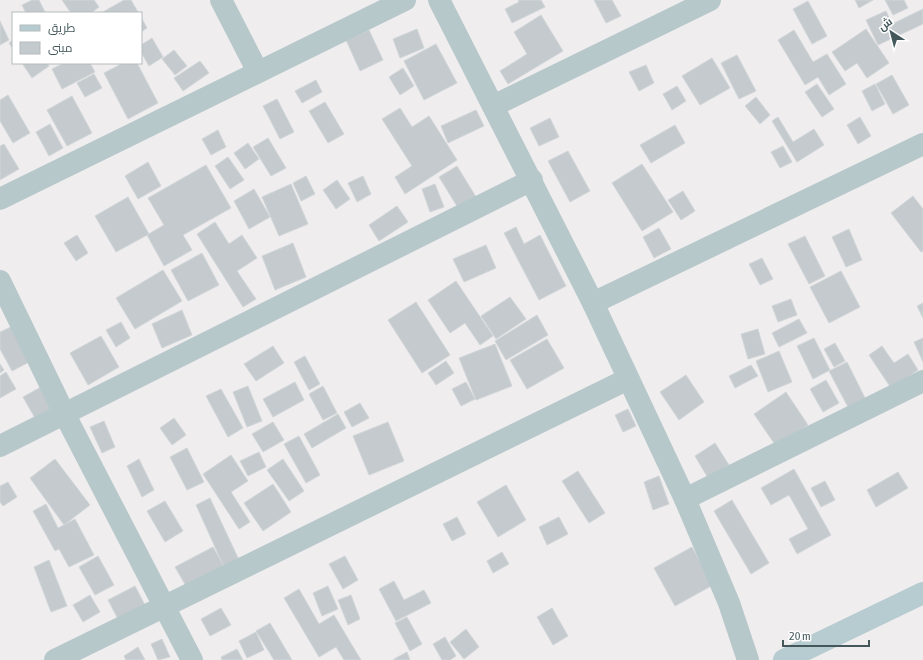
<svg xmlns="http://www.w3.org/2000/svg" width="923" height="660" font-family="'Asap Condensed',Cairo,sans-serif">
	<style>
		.building { fill: #c4cacd; stroke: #d1d6d9 }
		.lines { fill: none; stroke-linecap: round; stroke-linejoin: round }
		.street { stroke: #b7c8cb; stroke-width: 22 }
		.secondary { stroke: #b7ccd0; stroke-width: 22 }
	</style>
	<rect width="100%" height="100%" fill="#f0edee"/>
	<!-- building -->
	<g class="building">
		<polygon points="32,0 39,0 45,12 26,13 22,5"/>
		<polygon points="62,0 94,0 99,7 91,13 71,13"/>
		<polygon points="124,0 131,0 138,12 101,13"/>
		<polygon points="518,0 541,0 545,7 512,23 505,9 519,2"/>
		<polygon points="594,0 612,0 621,16 606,23"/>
		<polygon points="855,0 873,0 859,8"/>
		<polygon points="885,0 904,0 908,8 893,15"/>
		<polygon points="808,1 827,36 812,44 793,9"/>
		<polygon points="923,9 923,24 878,45 866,20 886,11 892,24"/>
		<polygon points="541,15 563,51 508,84 500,71 527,54 514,32"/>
		<polygon points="141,17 147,28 141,32"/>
		<polygon points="0,21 9,40 0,45"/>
		<polygon points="417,29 424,48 400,58 393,39"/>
		<polygon points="866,29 889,63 867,78 857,63 845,71 832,52"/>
		<polygon points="369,30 383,60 360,71 346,40"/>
		<polygon points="794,30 813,62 827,54 846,84 829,95 818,77 805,85 778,40"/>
		<polygon points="152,38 163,57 149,66 141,52 141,45"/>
		<polygon points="13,40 13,49 9,43"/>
		<polygon points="436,44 457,83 424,100 404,61"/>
		<polygon points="174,50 187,66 175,75 162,59"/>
		<polygon points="737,55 756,91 739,99 721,63"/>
		<polygon points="712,58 730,88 700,105 682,76"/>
		<polygon points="200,61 209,73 183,91 174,78"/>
		<polygon points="22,63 47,63 49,66 32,78"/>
		<polygon points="64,63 90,63 95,72 62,89 52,69"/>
		<polygon points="123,63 137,63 158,103 128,119 104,73"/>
		<polygon points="646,65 654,83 639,91 629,72"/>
		<polygon points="403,68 414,86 400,95 389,77"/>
		<polygon points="94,74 102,88 85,97 77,83"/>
		<polygon points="892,75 909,105 893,114 876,84"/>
		<polygon points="316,80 322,92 302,103 295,91"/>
		<polygon points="817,84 834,109 822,117 805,92"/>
		<polygon points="875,84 885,104 872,111 862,91"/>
		<polygon points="677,86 686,101 672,110 663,94"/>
		<polygon points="8,95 30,133 13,143 0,121 0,100"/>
		<polygon points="72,96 92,133 67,146 47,110"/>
		<polygon points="756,97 770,115 760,124 745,106"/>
		<polygon points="277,99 294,132 280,139 263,106"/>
		<polygon points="325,102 344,134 328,143 309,111"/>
		<polygon points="400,108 412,127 429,116 457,160 405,194 395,177 412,166 382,119"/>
		<polygon points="476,110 484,126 448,143 441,126"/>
		<polygon points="778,117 793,142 814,129 824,145 797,162 772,121"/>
		<polygon points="860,117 871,136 858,144 847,125"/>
		<polygon points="550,118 559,137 539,146 530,128"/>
		<polygon points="50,124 63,148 49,156 36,132"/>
		<polygon points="675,125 685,143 651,163 640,145"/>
		<polygon points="218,130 226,147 211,155 202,139"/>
		<polygon points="268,138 286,168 271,176 253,147"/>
		<polygon points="248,143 259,159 245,169 234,153"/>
		<polygon points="4,144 19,169 0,180 0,146"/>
		<polygon points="783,146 792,162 780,168 771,152"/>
		<polygon points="568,151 590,191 570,202 548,161"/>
		<polygon points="228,157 244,180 230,189 215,166"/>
		<polygon points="148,162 161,186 138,199 125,176"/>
		<polygon points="642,164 673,212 642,231 612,183"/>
		<polygon points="206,165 231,208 183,235 192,250 164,266 147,235 164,225 148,198"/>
		<polygon points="457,166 481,205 463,216 439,177"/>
		<polygon points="306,176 315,194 301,201 293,183"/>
		<polygon points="363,176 371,194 357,202 348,183"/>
		<polygon points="337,180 350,199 336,209 323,190"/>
		<polygon points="291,184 308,224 279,236 262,197"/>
		<polygon points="435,184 444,207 430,212 422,189"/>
		<polygon points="254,189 270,217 249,229 234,201"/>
		<polygon points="683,191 695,211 681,220 668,200"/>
		<polygon points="913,196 923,209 923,251 921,252 891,213"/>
		<polygon points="128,197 149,234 116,252 95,216"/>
		<polygon points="397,206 408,222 379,241 369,225"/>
		<polygon points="215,222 229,244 242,235 257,258 237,271 256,299 243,307 197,234"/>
		<polygon points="516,227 524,244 540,235 566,286 539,300 504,233"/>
		<polygon points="659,228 671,249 654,258 643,237"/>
		<polygon points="849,229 862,260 846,267 832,237"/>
		<polygon points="77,235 88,253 76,261 64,243"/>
		<polygon points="805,236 825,276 809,284 788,244"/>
		<polygon points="293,243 306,277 275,290 262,256"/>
		<polygon points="486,245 496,268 464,282 453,259"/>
		<polygon points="202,253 219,285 188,301 171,270"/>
		<polygon points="762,258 773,279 760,285 749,264"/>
		<polygon points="163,270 182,301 135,329 116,298"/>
		<polygon points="841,271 860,307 829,323 810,287"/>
		<polygon points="456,281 493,336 480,345 465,323 450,333 428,300"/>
		<polygon points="510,297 526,319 496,339 481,316"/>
		<polygon points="791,299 797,315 778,322 772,306"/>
		<polygon points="416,302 450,355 422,373 388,320"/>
		<polygon points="923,303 923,318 917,306"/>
		<polygon points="182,310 192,335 162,348 152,324"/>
		<polygon points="537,315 548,335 506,360 495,341"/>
		<polygon points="799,319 807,333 779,347 772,333"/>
		<polygon points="121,322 130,338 116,347 106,330"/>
		<polygon points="13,326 31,361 12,371 0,349 0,332"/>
		<polygon points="758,329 765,354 748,359 741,334"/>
		<polygon points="101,336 119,367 88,385 70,353"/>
		<polygon points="814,338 830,370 813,379 797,346"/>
		<polygon points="923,338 923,362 914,342"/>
		<polygon points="547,339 564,368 527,389 510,360"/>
		<polygon points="835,343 845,361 834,367 824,349"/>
		<polygon points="495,344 512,386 476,400 459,358"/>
		<polygon points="273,346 284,363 256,381 244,364"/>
		<polygon points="882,346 894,363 908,354 918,370 891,388 869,355"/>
		<polygon points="779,351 792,382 768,392 756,361"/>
		<polygon points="305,356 320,384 309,390 294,362"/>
		<polygon points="446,361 454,373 436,385 428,373"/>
		<polygon points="847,362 866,400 849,409 829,371"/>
		<polygon points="0,364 4,370 0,373"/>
		<polygon points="751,365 758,376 735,388 729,376"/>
		<polygon points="6,372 16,389 0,398 0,376"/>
		<polygon points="686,375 704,402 679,420 660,392"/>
		<polygon points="826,380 839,403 823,412 810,389"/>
		<polygon points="295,382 304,400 273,417 263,399"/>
		<polygon points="466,382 475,399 461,406 452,389"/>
		<polygon points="248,386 262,421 247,427 233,392"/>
		<polygon points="323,386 337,413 323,420 309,394"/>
		<polygon points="41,387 58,417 40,427 23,397"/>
		<polygon points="221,389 243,428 228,437 206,396"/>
		<polygon points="786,392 808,425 776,446 754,414"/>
		<polygon points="360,403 369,418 352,427 344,412"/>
		<polygon points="628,409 636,426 623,432 615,415"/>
		<polygon points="338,414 346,428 312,448 304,434"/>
		<polygon points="174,418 186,435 172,445 160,428"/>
		<polygon points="104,421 115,447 102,453 90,427"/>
		<polygon points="273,422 284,440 263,452 252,434"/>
		<polygon points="388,422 404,461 369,475 353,436"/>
		<polygon points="299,436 320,475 306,483 284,444"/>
		<polygon points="715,443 729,465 708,478 695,456"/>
		<polygon points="187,448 204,482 187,490 170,457"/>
		<polygon points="259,452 266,467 248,476 240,461"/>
		<polygon points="231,455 248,481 231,492 250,522 239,529 203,474"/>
		<polygon points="55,459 90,505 64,525 30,478"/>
		<polygon points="139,459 154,490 142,497 127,466"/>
		<polygon points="283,459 304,491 289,501 267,470"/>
		<polygon points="794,469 831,535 797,554 789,539 808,529 789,495 771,505 761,488"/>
		<polygon points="578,471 605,513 589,523 562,481"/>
		<polygon points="898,472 908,488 876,507 867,490"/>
		<polygon points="659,476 669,504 653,510 644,482"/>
		<polygon points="825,481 835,500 821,507 811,488"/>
		<polygon points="8,482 17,497 3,506 0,502 0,486"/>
		<polygon points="273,484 291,512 263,531 244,503"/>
		<polygon points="506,485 526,520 498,537 477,502"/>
		<polygon points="210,498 239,560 224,567 196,505"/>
		<polygon points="732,500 769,563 751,574 714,511"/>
		<polygon points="165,501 183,531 165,542 147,511"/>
		<polygon points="46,504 58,528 75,519 94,555 69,567 59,549 55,551 33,511"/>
		<polygon points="457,517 466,534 452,541 443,524"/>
		<polygon points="559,517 568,534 547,545 539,527"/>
		<polygon points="213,547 224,566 186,586 175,567"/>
		<polygon points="692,547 713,585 675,606 654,568"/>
		<polygon points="502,552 509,564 493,573 487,561"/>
		<polygon points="98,556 114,585 95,595 79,567"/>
		<polygon points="345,556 358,580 343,589 329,564"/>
		<polygon points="49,560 67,606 51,612 34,567"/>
		<polygon points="394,581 404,600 424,590 431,603 396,621 379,589"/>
		<polygon points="135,586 145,605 118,619 108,600"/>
		<polygon points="328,586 338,609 322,616 313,593"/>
		<polygon points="299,589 319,624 334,615 361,660 344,660 336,647 319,657 284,598"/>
		<polygon points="90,595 100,612 83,622 73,605"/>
		<polygon points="351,595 360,619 348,625 338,600"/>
		<polygon points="221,608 231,625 210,636 201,619"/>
		<polygon points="552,608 568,636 553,645 537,617"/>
		<polygon points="407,617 422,644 410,651 395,623"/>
		<polygon points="270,623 292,660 274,660 256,631"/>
		<polygon points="466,629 479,647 464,659 450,642"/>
		<polygon points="256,632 264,650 247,658 239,641"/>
		<polygon points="445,637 456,656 450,660 442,660 433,644"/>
		<polygon points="162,639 170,657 158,660 151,644"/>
		<polygon points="138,647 145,660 126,660 124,656"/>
		<polygon points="237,649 243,660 222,660 221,657"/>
		<polygon points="407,652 410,660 394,660 394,659"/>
	</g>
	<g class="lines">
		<!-- street -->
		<g class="street">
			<polyline points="221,0 258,72"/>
			<polyline points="439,0 593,303 685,499 729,603 748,660"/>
			<polyline points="493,106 710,0"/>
			<polyline points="0,199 405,0"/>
			<polyline points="0,281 65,415 192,660"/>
			<polyline points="593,303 923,144"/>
			<polyline points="0,446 532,180"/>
			<polyline points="685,499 923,381"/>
			<polyline points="55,660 628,379"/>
		</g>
		<!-- secondary -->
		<polyline class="secondary" points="784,660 923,593"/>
	</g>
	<!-- legend -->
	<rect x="12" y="12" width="130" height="52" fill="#ffffff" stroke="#b4bcbd"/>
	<rect x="20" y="25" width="20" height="6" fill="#b7ccd0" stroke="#b4bcbd"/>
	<text x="48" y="32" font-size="12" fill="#44585b">طريق</text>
	<rect x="20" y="42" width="20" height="12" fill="#c4cacd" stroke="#b4bcbd"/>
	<text x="48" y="52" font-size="12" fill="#44585b">مبنى</text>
	<!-- north arrow -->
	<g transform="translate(891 32) rotate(324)" stroke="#ffffff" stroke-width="3" paint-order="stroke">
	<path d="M0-3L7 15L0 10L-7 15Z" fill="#44585b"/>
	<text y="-6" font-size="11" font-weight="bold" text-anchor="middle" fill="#44585b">ش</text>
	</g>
	<!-- scale -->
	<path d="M783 640v6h86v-6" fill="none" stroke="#44585b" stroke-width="2"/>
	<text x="789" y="640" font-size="12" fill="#44585b" stroke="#ffffff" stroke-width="3" paint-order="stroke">20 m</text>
</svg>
